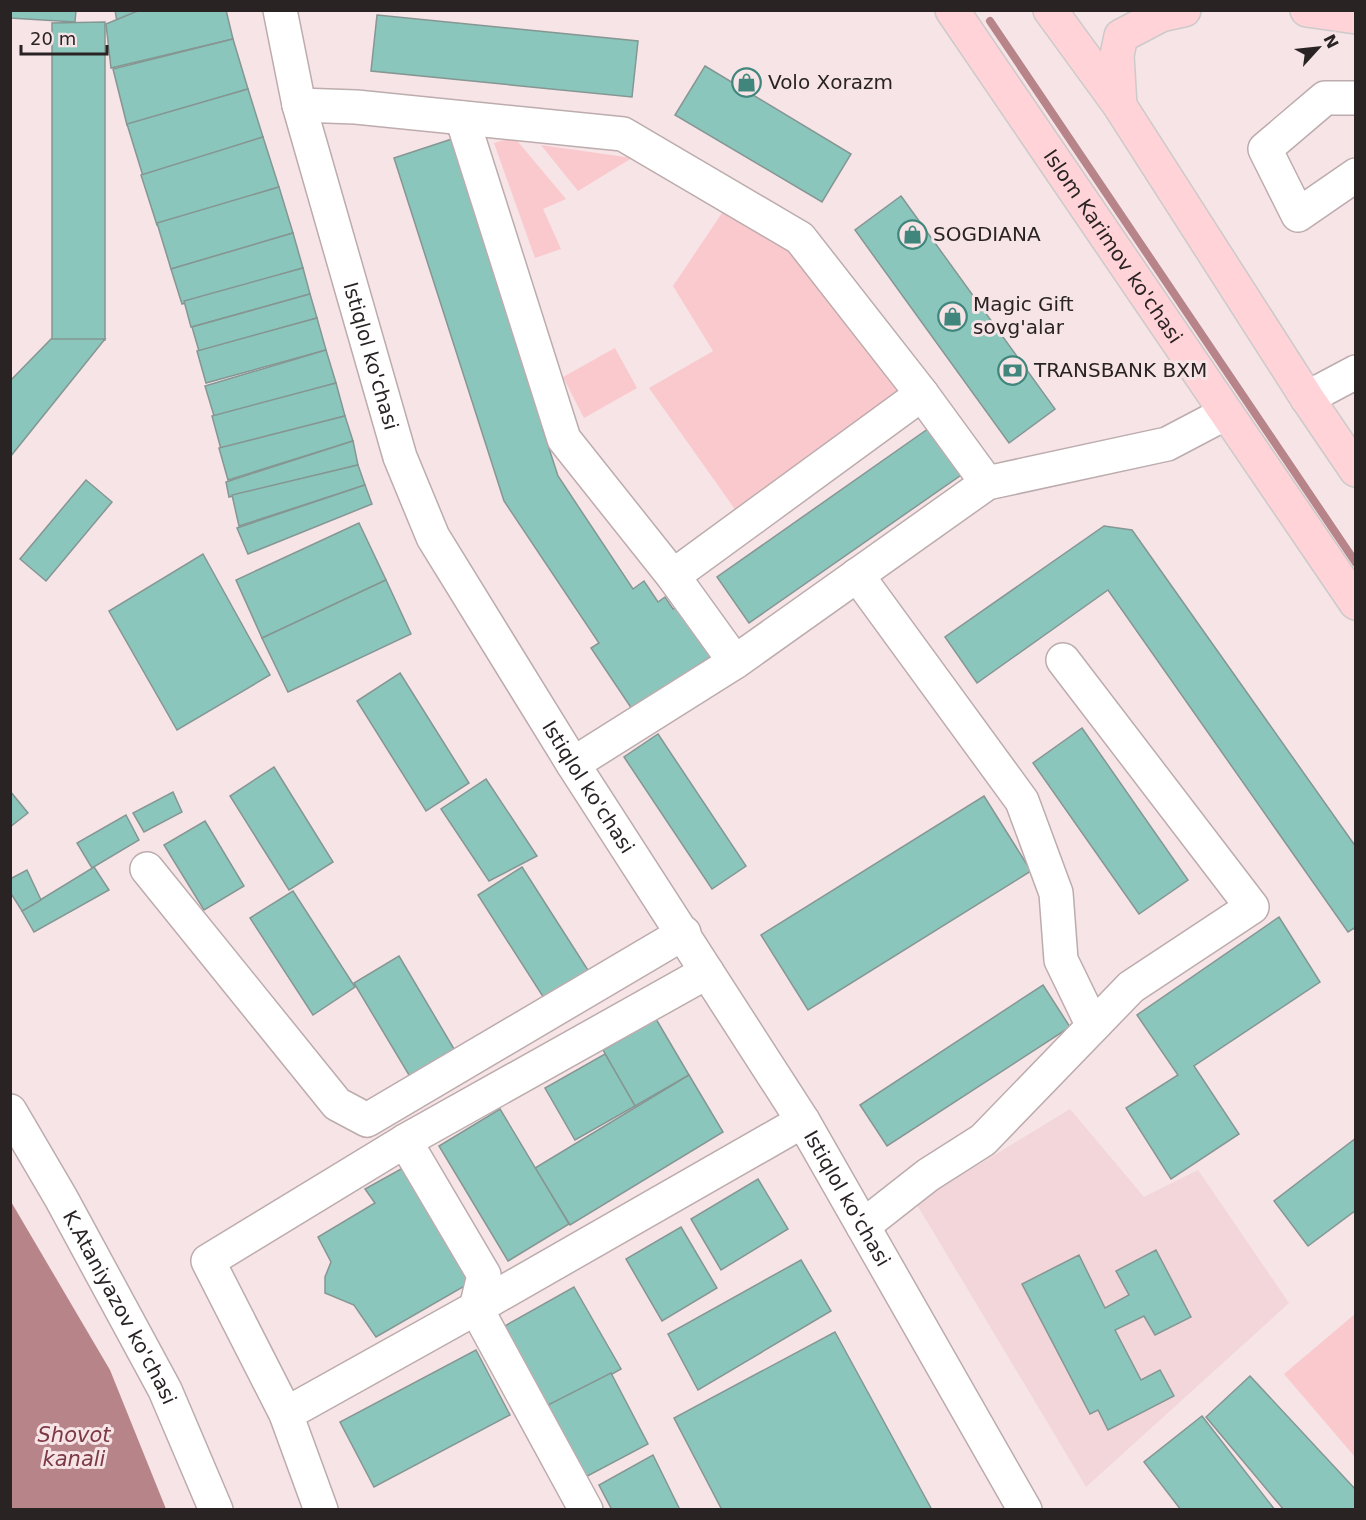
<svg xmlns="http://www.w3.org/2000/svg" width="1366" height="1520" font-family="'DejaVu Sans',sans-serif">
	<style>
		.built { fill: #f2d6d9 }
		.green { fill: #fac9cd }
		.water { fill: #b68489 }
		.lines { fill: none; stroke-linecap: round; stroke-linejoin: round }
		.stream { stroke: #b68489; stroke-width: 8 }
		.building { fill: #8bc6bd; stroke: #859693; stroke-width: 1.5 }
		.minor-casing { stroke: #bdacad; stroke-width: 36 }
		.major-casing { stroke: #cccaca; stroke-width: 36 }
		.minor { stroke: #fff; stroke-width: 33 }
		.major { stroke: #ffd3d7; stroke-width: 33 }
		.labels { text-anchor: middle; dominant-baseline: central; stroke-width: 6; stroke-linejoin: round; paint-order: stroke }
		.poi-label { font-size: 20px; fill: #2a2324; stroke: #f6e4e6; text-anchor: start }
		.street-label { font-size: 20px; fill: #2a2324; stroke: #f6e4e6 }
		.water-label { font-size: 21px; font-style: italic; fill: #7c3944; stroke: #f6e4e6 }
	</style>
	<rect width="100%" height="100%" fill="#f6e4e6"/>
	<!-- built -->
	<polygon class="built" points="1070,1109 1144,1197 1198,1170 1289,1303 1086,1487 916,1203"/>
	<!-- green -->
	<g class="green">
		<polygon points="514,137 566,199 543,209 561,249 535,258 494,143"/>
		<polygon points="541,145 632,158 578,191"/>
		<polygon points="726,207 805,262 909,398 739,515 649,388 713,351 673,286"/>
		<polygon points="615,348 637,388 584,418 563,377"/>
		<polygon points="1355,1314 1355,1457 1284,1374"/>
	</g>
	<!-- water -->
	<polygon class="water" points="10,1200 110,1370 166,1509 11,1509"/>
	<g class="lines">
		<!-- stream -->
		<polyline class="stream" points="990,21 1356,563"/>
	</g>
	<!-- building -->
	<g class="building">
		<polygon points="10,10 76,10 75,22 10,18"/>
		<polygon points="115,10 145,10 117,22"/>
		<polygon points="140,10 226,10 233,39 111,68 106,24"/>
		<polygon points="377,15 638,41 632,97 371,71"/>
		<polygon points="105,22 105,340 52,340 52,23"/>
		<polygon points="233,39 248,89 127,125 113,69"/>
		<polygon points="705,66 851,154 822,202 675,115"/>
		<polygon points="248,89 263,137 143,176 127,124"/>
		<polygon points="461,136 552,428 543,430 558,476 633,589 644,581 658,602 665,597 673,609 682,603 716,653 679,678 683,684 636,715 591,648 599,643 504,501 394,158"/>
		<polygon points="263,137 279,187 157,225 141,175"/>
		<polygon points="279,187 293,233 171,269 157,223"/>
		<polygon points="901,196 1055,409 1009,443 855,230"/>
		<polygon points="293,233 303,268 182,304 171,269"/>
		<polygon points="303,268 310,294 191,327 184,301"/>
		<polygon points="310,294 317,318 199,351 192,327"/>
		<polygon points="317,318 326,350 206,383 197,351"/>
		<polygon points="51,339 105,339 10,457 10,381"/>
		<polygon points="326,350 336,383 215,419 205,386"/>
		<polygon points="336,383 345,416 221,449 212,416"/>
		<polygon points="345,416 353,441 228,480 219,448"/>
		<polygon points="932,426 964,473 749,623 717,577"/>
		<polygon points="353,441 358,465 229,497 226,482"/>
		<polygon points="358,465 365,485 239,526 232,495"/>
		<polygon points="86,480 112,502 46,581 20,559"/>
		<polygon points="365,485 372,504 248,554 237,528"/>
		<polygon points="359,523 386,580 262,638 236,580"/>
		<polygon points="1104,526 1132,530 1356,847 1356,927 1348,932 1108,590 977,683 945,637"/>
		<polygon points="203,554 270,675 177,730 109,611"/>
		<polygon points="386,580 411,634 288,692 262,638"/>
		<polygon points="400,673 469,783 426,811 357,701"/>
		<polygon points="1082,728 1188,880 1139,914 1033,763"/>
		<polygon points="658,734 746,866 712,889 624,757"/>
		<polygon points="274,767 333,862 289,890 230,796"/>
		<polygon points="486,779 537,856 489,881 441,809"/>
		<polygon points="10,791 28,813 10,827"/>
		<polygon points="173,792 182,812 144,832 133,813"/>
		<polygon points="984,796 1031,871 808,1010 761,935"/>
		<polygon points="126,815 139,840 92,868 77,843"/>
		<polygon points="205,821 244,886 204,910 164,845"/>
		<polygon points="94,867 109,890 34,932 22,911"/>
		<polygon points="522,867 593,978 549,1006 478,895"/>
		<polygon points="27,870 41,900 22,911 10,892 10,879"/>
		<polygon points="293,891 355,987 313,1015 250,918"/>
		<polygon points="1279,917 1320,982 1194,1066 1239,1134 1171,1179 1126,1108 1178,1075 1137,1015"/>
		<polygon points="399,956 457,1054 412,1080 354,983"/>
		<polygon points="1043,985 1070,1027 887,1146 860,1105"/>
		<polygon points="656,1019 689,1075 635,1106 603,1050"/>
		<polygon points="605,1054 635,1106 575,1140 545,1088"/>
		<polygon points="689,1075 723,1132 570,1225 535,1168"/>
		<polygon points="500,1109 569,1224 508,1261 439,1146"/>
		<polygon points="1356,1138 1356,1210 1308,1246 1274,1201"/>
		<polygon points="410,1164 475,1280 376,1337 354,1305 325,1293 325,1277 331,1262 318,1237 375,1203 365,1189"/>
		<polygon points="758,1179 788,1229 721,1270 691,1219"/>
		<polygon points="681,1227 717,1288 662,1321 626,1259"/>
		<polygon points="1156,1250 1191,1317 1155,1335 1144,1316 1115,1330 1141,1380 1160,1370 1174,1396 1108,1430 1098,1410 1090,1414 1022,1284 1079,1255 1105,1308 1129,1295 1116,1271"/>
		<polygon points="801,1260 831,1311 698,1390 668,1334"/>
		<polygon points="574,1287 621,1369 549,1410 503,1327"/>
		<polygon points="835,1332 932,1510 722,1510 674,1418"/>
		<polygon points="476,1350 510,1415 374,1487 340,1422"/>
		<polygon points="611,1373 648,1444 578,1481 540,1409"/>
		<polygon points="1250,1376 1356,1490 1356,1510 1284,1510 1206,1417"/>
		<polygon points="1202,1416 1275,1510 1181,1510 1144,1462"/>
		<polygon points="653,1455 680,1510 612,1510 599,1485"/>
	</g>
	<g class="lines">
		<defs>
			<g id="minor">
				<path id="s1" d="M280,10L299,105L400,457L433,537L573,764L803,1121L1025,1510"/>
				<polyline points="1356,98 1325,98 1265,149 1298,215 1356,175"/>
				<polyline points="299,105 356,107 623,134 800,238 922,394 987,483"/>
				<polyline points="462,118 564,439 673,576 735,662"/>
				<polyline points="1307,398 1356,372"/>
				<polyline points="857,575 1022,801 1056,893 1061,960 1093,1026"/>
				<polyline points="673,576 922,394"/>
				<polyline points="573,764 735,662 987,483 1167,444 1226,413"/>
				<polyline points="147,869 337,1104 367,1120 684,933"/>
				<path id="s2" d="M10,1111L61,1198L165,1390L216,1510"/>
				<polyline points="405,1141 484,1275 476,1308 586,1510"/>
				<polyline points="863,1226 928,1175 983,1140 1131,987 1252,907 1063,660"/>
				<polyline points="286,1414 476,1308 803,1121"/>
				<polyline points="321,1510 286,1414 208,1261 405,1141 707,972"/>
			</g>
			<g id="major">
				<path id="s3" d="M952,10L1356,603"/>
				<polyline points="1050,10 1120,106 1307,398 1356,470"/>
				<polyline points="1307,10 1356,17"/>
				<polyline points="1120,106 1117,55 1121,36 1161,15 1184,10"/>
			</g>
		</defs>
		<!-- minor casing -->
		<use href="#minor" class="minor-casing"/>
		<!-- major casing -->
		<use href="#major" class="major-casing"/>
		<!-- minor -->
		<use href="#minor" class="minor"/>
		<!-- major -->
		<use href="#major" class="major"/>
	</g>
	<!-- icons -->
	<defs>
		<symbol id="shop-ring" viewBox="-11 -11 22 22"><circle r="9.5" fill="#f6e4e6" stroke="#40867c" stroke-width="1.5"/><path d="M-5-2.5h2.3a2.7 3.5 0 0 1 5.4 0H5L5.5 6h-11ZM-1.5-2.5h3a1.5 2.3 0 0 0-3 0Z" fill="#40867c"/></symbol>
		<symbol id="bank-ring" viewBox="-11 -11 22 22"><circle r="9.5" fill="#f6e4e6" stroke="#40867c" stroke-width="1.5"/><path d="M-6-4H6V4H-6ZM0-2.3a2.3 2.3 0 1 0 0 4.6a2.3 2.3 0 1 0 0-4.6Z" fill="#40867c"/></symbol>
	</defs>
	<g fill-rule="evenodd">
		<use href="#shop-ring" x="730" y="66" width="33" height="33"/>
		<use href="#shop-ring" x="896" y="218" width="33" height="33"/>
		<use href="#shop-ring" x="936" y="300" width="33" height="33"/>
		<use href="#bank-ring" x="996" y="354" width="33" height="33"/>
	</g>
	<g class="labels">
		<!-- poi labels -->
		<g class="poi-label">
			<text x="768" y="82">Volo Xorazm</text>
			<text x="933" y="234">SOGDIANA</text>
			<text x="973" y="304">Magic Gift<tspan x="973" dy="23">sovg'alar</tspan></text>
			<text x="1034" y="370">TRANSBANK BXM</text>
		</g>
		<!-- street labels -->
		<g class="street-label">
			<text stroke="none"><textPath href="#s3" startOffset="286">Islom Karimov ko'chasi</textPath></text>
			<text stroke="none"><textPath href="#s1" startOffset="358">Istiqlol ko'chasi</textPath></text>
			<text stroke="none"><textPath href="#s1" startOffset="844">Istiqlol ko'chasi</textPath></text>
			<text stroke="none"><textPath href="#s1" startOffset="1330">Istiqlol ko'chasi</textPath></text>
			<text stroke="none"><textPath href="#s2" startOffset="225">K.Ataniyazov ko'chasi</textPath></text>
		</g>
		<!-- water labels -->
		<g class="water-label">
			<text x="74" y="1435">Shovot<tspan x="74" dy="24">kanali</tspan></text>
		</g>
	</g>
	<!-- border -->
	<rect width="1366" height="1520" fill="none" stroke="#2a2324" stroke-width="24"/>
	<!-- north arrow -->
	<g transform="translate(1318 48) rotate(63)" stroke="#f6e4e6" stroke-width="4.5" paint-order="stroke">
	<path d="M0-4.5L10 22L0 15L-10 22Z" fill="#2a2324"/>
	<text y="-9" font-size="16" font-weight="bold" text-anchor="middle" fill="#2a2324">N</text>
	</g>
	<!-- scale -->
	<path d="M21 45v9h86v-9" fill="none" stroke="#2a2324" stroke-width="3"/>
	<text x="30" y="45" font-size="18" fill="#2a2324" stroke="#f6e4e6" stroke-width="4.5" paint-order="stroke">20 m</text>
</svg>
